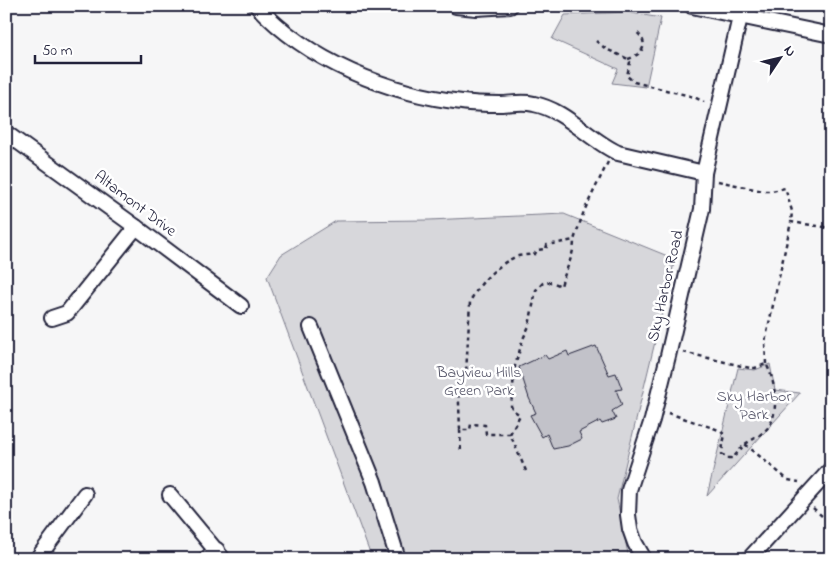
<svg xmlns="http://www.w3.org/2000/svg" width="837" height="565" font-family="'Indie Flower',sans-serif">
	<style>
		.green { fill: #d7d7db; stroke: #7c7c8b }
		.building { fill: #c2c2c9; stroke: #22223b }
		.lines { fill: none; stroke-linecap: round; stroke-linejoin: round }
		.minor-casing { stroke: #22223b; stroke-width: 18 }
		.path { stroke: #22223b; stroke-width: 2.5; stroke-dasharray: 4 4; stroke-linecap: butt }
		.minor { stroke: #fff; stroke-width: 14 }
		.labels { text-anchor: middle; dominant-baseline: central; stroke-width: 5; stroke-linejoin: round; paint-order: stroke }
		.street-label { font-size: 16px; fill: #22223b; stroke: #fff }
		.park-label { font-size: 16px; fill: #58586b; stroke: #fff }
	</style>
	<rect width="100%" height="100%" fill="#f6f6f7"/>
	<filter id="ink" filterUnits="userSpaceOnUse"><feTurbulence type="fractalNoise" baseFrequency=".02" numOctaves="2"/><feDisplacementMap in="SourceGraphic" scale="10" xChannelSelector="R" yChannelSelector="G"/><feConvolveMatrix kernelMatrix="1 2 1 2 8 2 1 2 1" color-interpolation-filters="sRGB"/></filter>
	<g filter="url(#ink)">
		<!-- green -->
		<g class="green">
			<polygon points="626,12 661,18 646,87 612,83 618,69 552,39 565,15"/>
			<polygon points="564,214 675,259 617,499 629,559 372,559 267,277 281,255 336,221 429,220"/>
			<polygon points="770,364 775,390 800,393 707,496 738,368 755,370"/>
		</g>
		<!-- building -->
		<polygon class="building" points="596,346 609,375 616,373 622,389 616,390 622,405 612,411 616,419 602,424 600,421 579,432 582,439 568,446 553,449 547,434 542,437 530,415 536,413 529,398 519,367 545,355 548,359 567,351 569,356"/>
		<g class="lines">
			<defs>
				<g id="minor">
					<path d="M257,6C308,61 389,94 462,102C475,104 487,104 500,104C511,104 522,101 534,104C566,110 589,140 618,153L704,173"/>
					<polyline points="456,6 476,8 510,6"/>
					<polyline points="692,6 831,35"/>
					<polyline points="6,133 136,227 241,306"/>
					<polyline points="52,318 67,313 136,227"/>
					<polyline points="311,327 374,482 398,559"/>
					<polyline points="170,495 223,559"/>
					<polyline points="37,559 85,494"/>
					<polyline points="206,559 217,550"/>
					<polyline points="644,559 635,543 630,529 628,515 629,490 652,420 668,356 702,209 704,173 740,17"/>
					<polyline points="749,559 831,469"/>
				</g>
			</defs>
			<!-- minor casing -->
			<use href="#minor" class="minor-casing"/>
			<!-- path -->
			<g class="path">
				<polyline points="596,41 606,49 628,59 630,62 627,76 634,82 694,97 704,102"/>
				<path d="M628,59C644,54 650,42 635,31"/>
				<polyline points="718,181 763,191 772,191 785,188 792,211 791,222"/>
				<path d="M683,352L750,368H755L766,364C775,379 779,409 770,425C764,434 753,439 745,444"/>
				<polyline points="766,364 765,342 791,222 831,228"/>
				<polyline points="668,413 719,430 725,435 723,444 722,454 727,458 733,458 745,444 788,480 799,482"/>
				<polyline points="460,430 461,454"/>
				<path d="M510,434L520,415L513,410L511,406L515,366L523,339L529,326L536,290L543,283L552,282L561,286C565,270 574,257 574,240"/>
				<path d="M526,471L510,434H486L485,425L471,424L470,430H460L458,378L466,374L470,302C479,283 496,266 515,257C521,255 528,255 535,254L537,250L546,249L547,245L574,240L584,211L608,162"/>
				<polyline points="813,508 831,524"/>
			</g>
			<!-- minor -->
			<use href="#minor" class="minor"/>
		</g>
	</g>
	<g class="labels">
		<!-- street labels -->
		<g class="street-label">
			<text transform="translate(135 204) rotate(37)">Altamont Drive</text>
			<text transform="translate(666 286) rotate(-77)">Sky Harbor Road</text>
		</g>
		<!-- park labels -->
		<g class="park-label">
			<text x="479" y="373">Bayview Hills<tspan x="479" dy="18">Green Park</tspan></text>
			<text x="754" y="397">Sky Harbor<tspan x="754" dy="18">Park</tspan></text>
		</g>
	</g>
	<!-- margin -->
	<rect width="837" height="565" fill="none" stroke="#fff" stroke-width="25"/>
	<rect x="12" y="12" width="812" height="540" fill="none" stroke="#22223b" stroke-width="2" filter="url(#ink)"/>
	<!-- north arrow -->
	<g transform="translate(780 58) rotate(55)" stroke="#ffffff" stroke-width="4" paint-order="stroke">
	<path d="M0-4L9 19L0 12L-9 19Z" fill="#22223b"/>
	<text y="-8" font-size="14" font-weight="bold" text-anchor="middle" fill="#22223b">N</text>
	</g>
	<!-- scale -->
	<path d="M35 55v8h106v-8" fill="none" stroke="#22223b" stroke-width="2.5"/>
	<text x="42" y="55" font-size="15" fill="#22223b" stroke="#ffffff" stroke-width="4" paint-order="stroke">50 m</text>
</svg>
